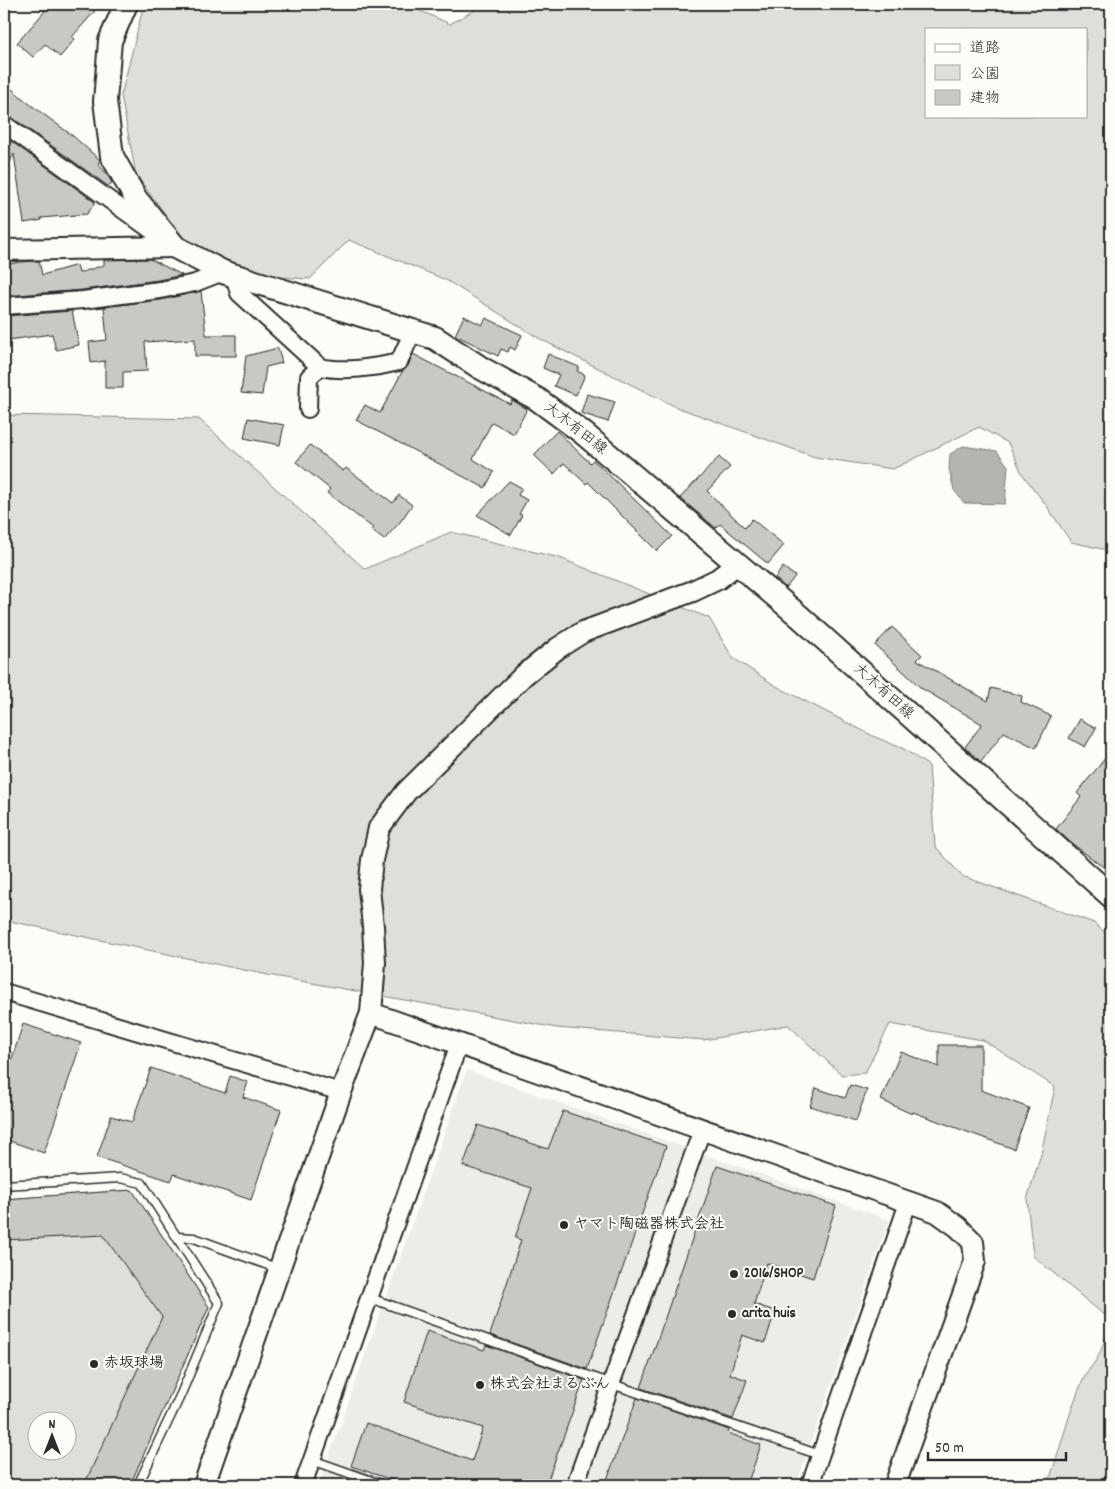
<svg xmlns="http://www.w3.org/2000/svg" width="1115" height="1489" font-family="Dekko,'Klee One',sans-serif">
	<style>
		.built { fill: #edece8 }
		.green { fill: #dfdeda; stroke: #858482; fill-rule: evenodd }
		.water { fill: #b5b4b1; stroke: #7e7d7b }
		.building { fill: #c9c8c4; stroke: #2b2b2b }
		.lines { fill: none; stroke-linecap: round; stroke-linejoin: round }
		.service-casing { stroke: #2b2b2b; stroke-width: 11 }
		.minor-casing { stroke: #2b2b2b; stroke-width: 20 }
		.tertiary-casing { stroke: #2b2b2b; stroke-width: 24 }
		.secondary-casing { stroke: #2b2b2b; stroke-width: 26 }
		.service { stroke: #fdfcf7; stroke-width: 8 }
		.minor { stroke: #fdfcf7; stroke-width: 16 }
		.tertiary { stroke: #fdfcf7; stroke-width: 20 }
		.secondary { stroke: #fdfcf7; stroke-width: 22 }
		.poi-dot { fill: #2b2b2b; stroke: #fdfcf7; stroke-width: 2 }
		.labels { text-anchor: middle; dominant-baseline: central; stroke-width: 4; stroke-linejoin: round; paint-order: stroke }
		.street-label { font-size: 15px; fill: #2b2b2b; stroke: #fdfcf7 }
		.poi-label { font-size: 15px; font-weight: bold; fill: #2b2b2b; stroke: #fdfcf7; text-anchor: start }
	</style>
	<rect width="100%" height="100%" fill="#fdfcf7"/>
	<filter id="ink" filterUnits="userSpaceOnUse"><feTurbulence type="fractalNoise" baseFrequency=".02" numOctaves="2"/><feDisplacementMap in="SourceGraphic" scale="10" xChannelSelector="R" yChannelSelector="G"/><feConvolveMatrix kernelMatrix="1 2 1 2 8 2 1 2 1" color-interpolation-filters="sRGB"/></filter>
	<g filter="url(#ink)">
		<!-- built -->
		<polygon class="built" points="467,1070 889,1220 796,1485 319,1485"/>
		<!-- green -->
		<g class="green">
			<path d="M144,4H405L450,24L485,4H1111V551L1071,542L1046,505L1023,475L1008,443L979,427L893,469L815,457L676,407L540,339L446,280L349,240L310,279L246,275L183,238L136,175L121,96ZM926,29H1086V116H926Z"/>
			<polygon points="4,415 199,419 365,569 451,532 560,558 709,618 733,658 776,686 875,737 904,749 929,766 935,846 962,876 1094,923 1111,938 1111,1313 1103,1314 1033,1256 1027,1199 1041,1154 1055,1087 983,1040 890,1024 865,1073 842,1075 788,1025 704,1040 557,1028 268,975 4,920"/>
			<path d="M132,1190L209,1307L130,1485H4V1199ZM38,1422H68V1452H38Z"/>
			<path d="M1111,1332V1485H1047C1061,1451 1068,1411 1084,1378C1088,1370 1095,1363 1099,1355C1103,1347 1103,1337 1111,1332Z"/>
		</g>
		<!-- water -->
		<polygon class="water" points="963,446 997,451 1008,466 1005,504 964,503 954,490 949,469 950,454"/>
		<!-- building -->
		<g class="building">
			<polygon points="36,4 87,4 95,11 72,37 75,39 60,57 45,44 33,57 17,43 45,11"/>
			<polygon points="12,89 27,102 73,136 100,160 98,164 107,174 112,183 108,186 10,116 4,114 4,98"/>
			<polygon points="4,136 92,200 95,203 87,214 41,218 42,220 24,223 14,154 4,174"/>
			<polygon points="150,259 182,275 158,280 82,290 4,296 4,265 20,262 39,261 42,275 77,265 79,273 104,265 104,260"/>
			<polygon points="201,291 206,335 236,335 236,356 195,356 195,339 145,342 147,371 123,372 123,388 105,388 105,361 91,363 89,342 107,340 104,307 161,300"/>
			<polygon points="72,311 79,345 56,350 52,334 8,340 5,316"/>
			<polygon points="464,316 482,325 486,318 522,335 515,350 510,347 508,352 501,349 498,356 455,335"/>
			<polygon points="278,348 282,363 266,367 262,395 241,393 246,356"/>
			<polygon points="413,354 510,404 512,400 527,409 514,434 492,422 473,459 494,472 485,488 356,420 365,405 380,413 402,372 408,366"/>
			<polygon points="548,354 579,367 577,371 585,375 576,395 554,386 559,375 543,368"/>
			<polygon points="587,394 615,402 608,422 581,413"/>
			<polygon points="248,418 284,425 280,445 244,438"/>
			<polygon points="557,431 590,463 593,460 603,469 672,536 657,551 588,482 586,484 564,463 554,474 534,455"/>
			<polygon points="310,445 343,471 346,468 393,503 399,495 412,505 400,522 384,540 371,530 373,528 327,493 330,489 296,462"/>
			<polygon points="719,457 730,467 707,491 745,528 752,519 784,545 768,564 720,524 716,528 680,498"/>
			<polygon points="509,481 522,488 518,495 527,500 519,514 522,515 511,535 477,515"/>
			<polygon points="783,567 795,576 786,588 775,578"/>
			<polygon points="892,627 922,655 917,660 988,701 991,688 1022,696 1021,702 1051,716 1036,748 1004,732 981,762 965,747 982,724 921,688 875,645"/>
			<polygon points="1080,719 1096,728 1085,747 1069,738"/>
			<polygon points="1111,751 1111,811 1105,819 1111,824 1111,873 1070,842 1056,829 1081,797 1077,793"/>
			<polygon points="23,1024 81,1043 44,1153 4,1139 4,1083"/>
			<polygon points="939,1045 981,1045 981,1090 1029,1108 1014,1149 913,1112 912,1114 881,1100 901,1052 939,1067"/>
			<polygon points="151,1068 225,1093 230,1076 248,1082 243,1097 281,1110 251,1200 174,1174 171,1181 97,1157 111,1116 132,1122"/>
			<polygon points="850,1085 867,1090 856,1121 810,1106 816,1088 845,1098"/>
			<polygon points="563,1111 666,1146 587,1369 490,1335 521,1240 515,1238 532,1188 463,1166 478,1125 548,1149"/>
			<polygon points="717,1166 836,1206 813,1278 767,1263 754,1304 775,1311 765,1343 742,1335 730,1374 747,1380 733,1419 641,1388"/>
			<polygon points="132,1190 209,1307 130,1485 84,1485 162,1317 103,1235 4,1240 4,1199"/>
			<polygon points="427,1331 484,1350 486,1345 584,1380 546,1485 407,1485 351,1466 366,1423 472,1461 483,1428 404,1402"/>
			<polygon points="637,1398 729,1430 728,1433 761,1445 747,1485 605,1485"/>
		</g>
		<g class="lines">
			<defs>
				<g id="service">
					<polyline points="4,1185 120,1178 142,1183 219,1303 181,1394 138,1485"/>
					<polyline points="177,1237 194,1238 279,1269"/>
					<polyline points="370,1298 612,1384 820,1455"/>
					<polyline points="312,1460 383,1485"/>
				</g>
				<g id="minor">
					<polyline points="4,124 158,235"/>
					<polyline points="234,275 239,293 320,367"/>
					<polyline points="4,306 83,300 160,290 195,283 223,272"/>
					<path d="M308,409L309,377L320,367C343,372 375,368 399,362L413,331"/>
					<polyline points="4,992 341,1092"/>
					<polyline points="303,1485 459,1044"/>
					<polyline points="575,1485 702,1130"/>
					<polyline points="810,1485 908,1203"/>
				</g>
				<g id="tertiary">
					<polyline points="4,250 175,247"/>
					<polyline points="371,1013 937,1212 958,1227 973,1242 975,1261 895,1485"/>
					<polyline points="204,1485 341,1092 371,1013 375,963 373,926 369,889 372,860 379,828 406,792 524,675 558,648 583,632 693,591 718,579 737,564"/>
				</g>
				<polyline id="secondary" points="126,4 110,41 105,101 112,156 136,199 175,247 223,272 435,338 481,368 537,399 583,433 799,616 1111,896"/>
			</defs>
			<!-- service casing -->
			<use href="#service" class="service-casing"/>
			<!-- minor casing -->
			<use href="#minor" class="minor-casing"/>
			<!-- tertiary casing -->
			<use href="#tertiary" class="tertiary-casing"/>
			<!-- secondary casing -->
			<use href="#secondary" class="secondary-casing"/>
			<!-- service -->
			<use href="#service" class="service"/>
			<!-- minor -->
			<use href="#minor" class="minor"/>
			<!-- tertiary -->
			<use href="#tertiary" class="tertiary"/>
			<!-- secondary -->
			<use href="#secondary" class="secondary"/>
		</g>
	</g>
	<!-- markers -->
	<g class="poi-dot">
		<circle cx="564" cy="1225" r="5"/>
		<circle cx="734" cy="1274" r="5"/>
		<circle cx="732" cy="1314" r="5"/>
		<circle cx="94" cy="1364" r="5"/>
		<circle cx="480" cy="1385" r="5"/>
	</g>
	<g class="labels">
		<!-- street labels -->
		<g class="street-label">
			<text transform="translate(575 429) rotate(38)">大木有田線</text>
			<text transform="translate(883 692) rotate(42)">大木有田線</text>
		</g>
		<!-- poi labels -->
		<g class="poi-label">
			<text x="574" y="1225">ヤマト陶磁器株式会社</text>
			<text x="744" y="1274">2016/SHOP</text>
			<text x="742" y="1314">arita huis</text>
			<text x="104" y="1364">赤坂球場</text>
			<text x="490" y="1385">株式会社まるぶん</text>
		</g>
	</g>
	<!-- margin -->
	<rect width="1115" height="1489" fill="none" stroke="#fdfcf7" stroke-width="20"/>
	<rect x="10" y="10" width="1095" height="1469" fill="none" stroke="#2b2b2b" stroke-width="2" filter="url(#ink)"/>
	<!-- legend -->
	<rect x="925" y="28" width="162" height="90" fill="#fdfcf7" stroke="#a9a8a5"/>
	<rect x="935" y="44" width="25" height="8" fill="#fdfcf7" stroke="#a9a8a5"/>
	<text x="970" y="52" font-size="15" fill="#2b2b2b">道路</text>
	<rect x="935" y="65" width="25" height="15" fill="#dfdeda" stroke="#a9a8a5"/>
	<text x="970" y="78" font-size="15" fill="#2b2b2b">公園</text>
	<rect x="935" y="90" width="25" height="15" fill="#c9c8c4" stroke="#a9a8a5"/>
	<text x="970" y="102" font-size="15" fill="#2b2b2b">建物</text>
	<!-- north arrow -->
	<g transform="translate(52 1436)"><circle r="24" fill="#fdfcf7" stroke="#a9a8a5"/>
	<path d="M0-4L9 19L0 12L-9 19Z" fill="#2b2b2b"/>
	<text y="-8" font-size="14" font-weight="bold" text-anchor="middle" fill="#2b2b2b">N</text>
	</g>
	<!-- scale -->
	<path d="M928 1452v8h138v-8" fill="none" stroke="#2b2b2b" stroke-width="2.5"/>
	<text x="935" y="1452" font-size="15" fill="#2b2b2b" stroke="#fdfcf7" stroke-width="4" paint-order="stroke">50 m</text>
</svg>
